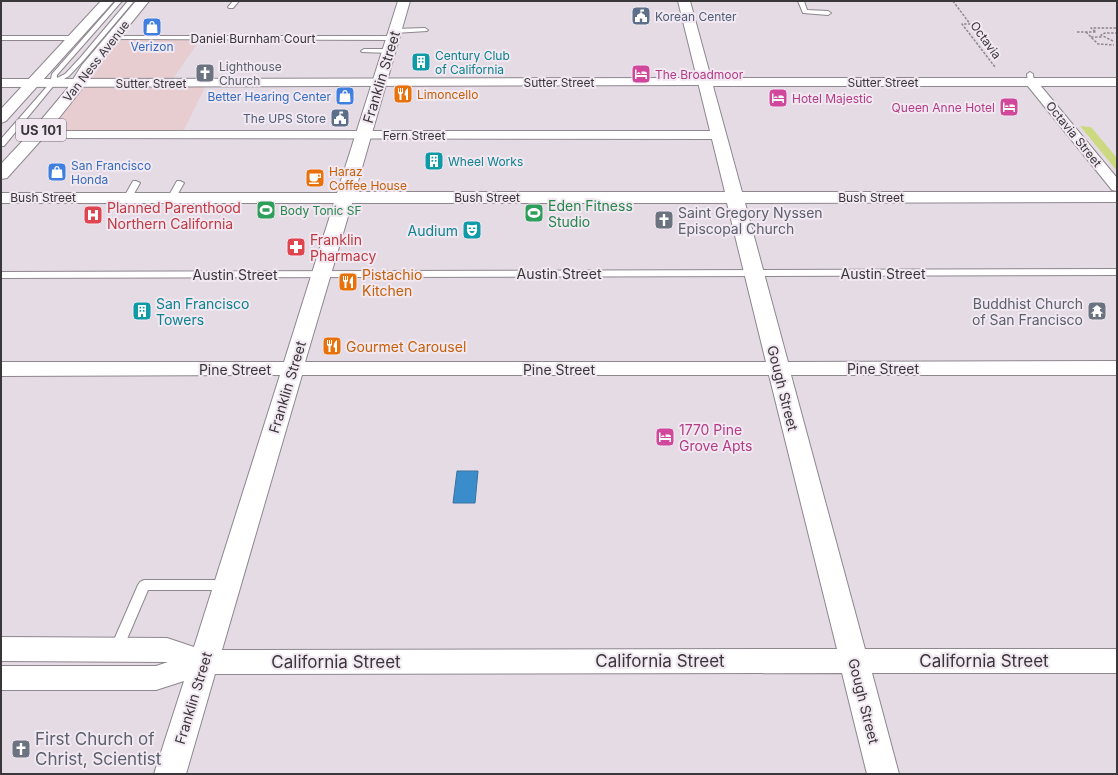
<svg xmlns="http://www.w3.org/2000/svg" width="1118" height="775" font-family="Inter,sans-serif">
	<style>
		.commercial { fill: #e7cdd0 }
		.green { fill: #ccd981 }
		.water { fill: #3b8ccb; stroke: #3b72a0 }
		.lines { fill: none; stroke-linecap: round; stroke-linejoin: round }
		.lane-casing { stroke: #8e878e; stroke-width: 2 }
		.street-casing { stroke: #8e878e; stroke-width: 2 }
		.secondary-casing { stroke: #8e878e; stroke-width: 2 }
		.highway-casing { stroke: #8e878e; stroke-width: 2 }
		.path { stroke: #8e888e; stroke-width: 1.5; stroke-dasharray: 2.5 1.5; stroke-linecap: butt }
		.lane { fill: #fff; fill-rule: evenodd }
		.street { fill: #fff; fill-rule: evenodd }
		.secondary { fill: #fff; fill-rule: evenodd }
		.highway { fill: #fff; fill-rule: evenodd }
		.labels { text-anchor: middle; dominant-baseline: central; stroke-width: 4; stroke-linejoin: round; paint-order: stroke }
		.far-service-label { font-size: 12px; fill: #4e5e75; stroke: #f1e8f1; text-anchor: start }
		.far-street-label { font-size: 12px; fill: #3a373a; stroke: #f1e8f1 }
		.far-shop-label { font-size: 12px; fill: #366cbe; stroke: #f1e8f1 }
		.far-culture-label { font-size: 12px; fill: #0d838f; stroke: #f1e8f1; text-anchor: start }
		.far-worship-label { font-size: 12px; fill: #5b616d; stroke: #f1e8f1; text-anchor: start }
		.far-hotel-label { font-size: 12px; fill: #b23c85; stroke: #f1e8f1; text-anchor: start }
		.far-food-label { font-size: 12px; fill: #c56008; stroke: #f1e8f1; text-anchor: start }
		.far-leisure-label { font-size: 12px; fill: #27864d; stroke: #f1e8f1; text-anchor: start }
		.shield { fill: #f1e8f1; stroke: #716c71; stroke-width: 1 }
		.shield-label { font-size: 13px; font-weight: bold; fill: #3a373a }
		.street-label { font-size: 14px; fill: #3a373a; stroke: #f1e8f1 }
		.leisure-label { font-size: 14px; fill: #27864d; stroke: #f1e8f1; text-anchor: start }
		.health-label { font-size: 14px; fill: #be3a42; stroke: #f1e8f1; text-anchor: start }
		.worship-label { font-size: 14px; fill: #5b616d; stroke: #f1e8f1; text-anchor: start }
		.culture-label { font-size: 14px; fill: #0d838f; stroke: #f1e8f1; text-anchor: end }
		.food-label { font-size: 14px; fill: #c56008; stroke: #f1e8f1; text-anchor: start }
		.hotel-label { font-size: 14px; fill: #b23c85; stroke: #f1e8f1; text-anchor: start }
		.near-street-label { font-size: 17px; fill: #3a373a; stroke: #f1e8f1 }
		.near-worship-label { font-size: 17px; fill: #5b616d; stroke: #f1e8f1; text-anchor: start }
	</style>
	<rect width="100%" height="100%" fill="#e4dbe4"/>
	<!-- commercial -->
	<polygon class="commercial" points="120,40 200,40 167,87 205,87 183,132 47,131"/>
	<!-- green -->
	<polygon class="green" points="1080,126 1091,127 1117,158 1117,171"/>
	<!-- water -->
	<polygon class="water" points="457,471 478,471 475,503 453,503"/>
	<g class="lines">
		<defs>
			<g id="lane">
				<polygon points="116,1 122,1 57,75 57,78 65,74 80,58 128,1 134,1 84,60 69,76 55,84 4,146 1,146 1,139 50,83 52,74"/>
				<polygon points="233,1 239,1 233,8 229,8 228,7"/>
				<polygon points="798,1 804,1 807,10 828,11 831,13 828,15 803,13"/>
				<polygon points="425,28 428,30 427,31 395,33 392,31 395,29"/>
				<polygon points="1,36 74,36 77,38 74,40 1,40"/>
				<polygon points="112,36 393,36 396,38 393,40 110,39 109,38"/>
				<polygon points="364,49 389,49 392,51 389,53 362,52 361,51"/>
				<polygon points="1030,72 1033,74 1034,82 1031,84 1028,82 1027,74"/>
				<polygon points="133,181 136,181 140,183 131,199 125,199 124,197"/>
				<polygon points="177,181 180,181 184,183 175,199 169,199 168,197"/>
				<polygon points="1117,269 1117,275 1,278 1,272"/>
				<polygon points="144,580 227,580 231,582 233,585 231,588 227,590 148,590 121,653 116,654 111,653 110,649 138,585 140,582"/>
			</g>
			<g id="street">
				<polygon points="705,78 709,79 711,82 709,85 1,87 1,79"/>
				<polygon points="1031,78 1035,79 1117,178 1117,191 1112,190 1027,85 1025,82 1027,79"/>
				<polygon points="37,131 718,131 723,132 725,135 723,138 718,139 32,138 30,135 32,132"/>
			</g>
			<path id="secondary" d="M398,1H410L355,192H725L678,1H690L711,78H1117V86H713L742,192H1117V202L745,203L788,362L1117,361V375H791L865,649H1117V673H872L899,774H867L842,673L215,674L186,774H154L184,681L156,690H1V666H156L168,662L1,661V637L167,638L194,647L280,375L1,376V362H284L334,203H1V193H337ZM352,203H727L766,362H305ZM302,375H769L837,649L222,650Z"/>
			<g id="highway">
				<polygon points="101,1 114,1 6,121 1,123 1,109"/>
				<polygon points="136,1 149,1 93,70 78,94 43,138 7,178 1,179 1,164 31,132 67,89 82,65"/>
			</g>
		</defs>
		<!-- lane casing -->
		<use href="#lane" class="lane-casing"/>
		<!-- street casing -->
		<use href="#street" class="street-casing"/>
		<!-- secondary casing -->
		<use href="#secondary" class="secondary-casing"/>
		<!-- highway casing -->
		<use href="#highway" class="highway-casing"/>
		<!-- path -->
		<g class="path">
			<polyline points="953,1 970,24 962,24 995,67"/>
			<polyline points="1077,32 1096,32 1091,28 1117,28"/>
			<polyline points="1086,32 1098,44 1114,45"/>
			<polyline points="1091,37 1102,37"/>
			<polyline points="1113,41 1101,35 1105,33 1117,33"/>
		</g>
		<!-- lane -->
		<use href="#lane" class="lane"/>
		<!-- street -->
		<use href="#street" class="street"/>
		<!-- secondary -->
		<use href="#secondary" class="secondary"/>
		<!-- highway -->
		<use href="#highway" class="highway"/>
	</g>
	<!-- icons -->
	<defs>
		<symbol id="civic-square" viewBox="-11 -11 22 22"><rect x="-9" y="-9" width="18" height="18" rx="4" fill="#5c6f8a" stroke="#f1e8f1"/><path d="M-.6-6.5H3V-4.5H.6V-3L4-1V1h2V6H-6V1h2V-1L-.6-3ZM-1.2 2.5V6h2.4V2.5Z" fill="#fff"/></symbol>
		<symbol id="shop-square" viewBox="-11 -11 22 22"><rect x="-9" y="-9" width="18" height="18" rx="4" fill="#3f7fe0" stroke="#f1e8f1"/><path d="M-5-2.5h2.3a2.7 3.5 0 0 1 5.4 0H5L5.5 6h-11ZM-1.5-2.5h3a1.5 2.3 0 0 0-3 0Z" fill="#fff"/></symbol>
		<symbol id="building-square" viewBox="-11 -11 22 22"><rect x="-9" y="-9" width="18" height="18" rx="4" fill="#0f9aa8" stroke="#f1e8f1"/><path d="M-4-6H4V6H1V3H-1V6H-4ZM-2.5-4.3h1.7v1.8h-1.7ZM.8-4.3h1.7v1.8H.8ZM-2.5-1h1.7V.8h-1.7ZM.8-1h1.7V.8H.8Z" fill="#fff"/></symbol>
		<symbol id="church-square" viewBox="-11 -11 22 22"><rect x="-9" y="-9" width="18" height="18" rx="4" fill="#6b7280" stroke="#f1e8f1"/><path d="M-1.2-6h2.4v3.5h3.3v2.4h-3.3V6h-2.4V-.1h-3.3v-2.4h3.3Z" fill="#fff"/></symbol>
		<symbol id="hotel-square" viewBox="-11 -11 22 22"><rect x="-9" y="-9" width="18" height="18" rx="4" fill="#d1479c" stroke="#f1e8f1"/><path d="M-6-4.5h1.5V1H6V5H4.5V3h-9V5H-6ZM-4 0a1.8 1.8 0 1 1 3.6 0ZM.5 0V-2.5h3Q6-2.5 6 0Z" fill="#fff"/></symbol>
		<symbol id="restaurant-square" viewBox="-11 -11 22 22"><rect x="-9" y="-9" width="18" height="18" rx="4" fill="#e8710a" stroke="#f1e8f1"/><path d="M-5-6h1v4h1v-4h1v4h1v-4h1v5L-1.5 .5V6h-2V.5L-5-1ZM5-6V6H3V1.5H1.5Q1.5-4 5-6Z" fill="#fff"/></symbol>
		<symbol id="cafe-square" viewBox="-11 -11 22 22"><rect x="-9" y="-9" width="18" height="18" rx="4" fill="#e8710a" stroke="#f1e8f1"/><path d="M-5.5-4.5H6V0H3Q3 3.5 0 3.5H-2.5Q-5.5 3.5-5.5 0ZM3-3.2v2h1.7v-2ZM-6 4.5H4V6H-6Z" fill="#fff"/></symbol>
		<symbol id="stadium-square" viewBox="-11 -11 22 22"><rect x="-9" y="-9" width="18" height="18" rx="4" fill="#2e9e5b" stroke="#f1e8f1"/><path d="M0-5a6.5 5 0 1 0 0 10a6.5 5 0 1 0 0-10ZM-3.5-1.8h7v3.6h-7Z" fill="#fff"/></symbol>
		<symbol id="hospital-square" viewBox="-11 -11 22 22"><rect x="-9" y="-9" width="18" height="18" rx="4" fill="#e0444e" stroke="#f1e8f1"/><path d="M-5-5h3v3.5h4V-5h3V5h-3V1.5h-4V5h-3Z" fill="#fff"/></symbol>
		<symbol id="theatre-square" viewBox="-11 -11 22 22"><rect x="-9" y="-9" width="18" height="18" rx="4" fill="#0f9aa8" stroke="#f1e8f1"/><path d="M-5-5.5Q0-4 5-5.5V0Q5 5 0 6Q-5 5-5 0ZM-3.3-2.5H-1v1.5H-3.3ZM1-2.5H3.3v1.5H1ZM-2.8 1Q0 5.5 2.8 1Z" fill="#fff"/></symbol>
		<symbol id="pharmacy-square" viewBox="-11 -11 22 22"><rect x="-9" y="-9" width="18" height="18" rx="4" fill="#e0444e" stroke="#f1e8f1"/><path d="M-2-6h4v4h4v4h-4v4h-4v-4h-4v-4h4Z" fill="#fff"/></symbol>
		<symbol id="temple-square" viewBox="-11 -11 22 22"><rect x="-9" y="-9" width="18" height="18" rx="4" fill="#6b7280" stroke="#f1e8f1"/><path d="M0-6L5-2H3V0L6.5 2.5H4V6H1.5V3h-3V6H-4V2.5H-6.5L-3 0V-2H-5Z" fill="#fff"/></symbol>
	</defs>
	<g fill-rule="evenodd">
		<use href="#civic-square" x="630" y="5" width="22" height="22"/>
		<use href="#shop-square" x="141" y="16" width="22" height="22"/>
		<use href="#building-square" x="410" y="51" width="22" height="22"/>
		<use href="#church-square" x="194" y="62" width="22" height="22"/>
		<use href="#hotel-square" x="630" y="63" width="22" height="22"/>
		<use href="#restaurant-square" x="392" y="83" width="22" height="22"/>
		<use href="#shop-square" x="334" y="85" width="22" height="22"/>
		<use href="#hotel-square" x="767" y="87" width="22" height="22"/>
		<use href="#hotel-square" x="998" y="96" width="22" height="22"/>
		<use href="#civic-square" x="329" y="107" width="22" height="22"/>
		<use href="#building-square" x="423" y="150" width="22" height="22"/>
		<use href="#shop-square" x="46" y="161" width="22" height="22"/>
		<use href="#cafe-square" x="304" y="167" width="22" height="22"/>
		<use href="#stadium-square" x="255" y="199" width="22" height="22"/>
		<use href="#stadium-square" x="523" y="202" width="22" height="22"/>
		<use href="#hospital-square" x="82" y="204" width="22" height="22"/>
		<use href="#church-square" x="653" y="209" width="22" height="22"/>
		<use href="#theatre-square" x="461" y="219" width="22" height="22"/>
		<use href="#pharmacy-square" x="285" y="236" width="22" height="22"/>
		<use href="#restaurant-square" x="337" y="271" width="22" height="22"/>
		<use href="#building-square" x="131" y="300" width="22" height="22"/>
		<use href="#temple-square" x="1086" y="300" width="22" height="22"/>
		<use href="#restaurant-square" x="321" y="335" width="22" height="22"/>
		<use href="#hotel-square" x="654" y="426" width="22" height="22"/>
		<use href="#church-square" x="10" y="738" width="22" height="22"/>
	</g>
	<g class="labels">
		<!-- far-service labels -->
		<g class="far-service-label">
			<text x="655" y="16">Korean Center</text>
			<text x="326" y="118" text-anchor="end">The UPS Store</text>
		</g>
		<!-- far-street labels -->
		<g class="far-street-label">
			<text x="253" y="38">Daniel Burnham Court</text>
			<text transform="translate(986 40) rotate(54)">Octavia</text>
			<text transform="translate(96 61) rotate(-52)">Van Ness Avenue</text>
			<text x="559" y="82">Sutter Street</text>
			<text x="883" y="82">Sutter Street</text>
			<text x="151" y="83">Sutter Street</text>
			<text transform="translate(1074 134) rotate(51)">Octavia Street</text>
			<text x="414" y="135">Fern Street</text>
			<text x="43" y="197">Bush Street</text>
			<text x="487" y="197">Bush Street</text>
			<text x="871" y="197">Bush Street</text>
		</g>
		<!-- far-shop labels -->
		<g class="far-shop-label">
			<text x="152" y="46">Verizon</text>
			<text x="331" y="96" text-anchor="end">Better Hearing Center</text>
			<text x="71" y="165" text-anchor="start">San Francisco<tspan x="71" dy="14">Honda</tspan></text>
		</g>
		<!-- far-culture labels -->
		<g class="far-culture-label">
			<text x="435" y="55">Century Club<tspan x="435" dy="14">of California</tspan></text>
			<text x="448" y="161">Wheel Works</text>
		</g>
		<!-- far-worship labels -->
		<g class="far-worship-label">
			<text x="219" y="66">Lighthouse<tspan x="219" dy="14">Church</tspan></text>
		</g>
		<!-- far-hotel labels -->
		<g class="far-hotel-label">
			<text x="655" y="74">The Broadmoor</text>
			<text x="792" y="98">Hotel Majestic</text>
			<text x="995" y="107" text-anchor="end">Queen Anne Hotel</text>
		</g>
		<!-- far-food labels -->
		<g class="far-food-label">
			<text x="417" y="94">Limoncello</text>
			<text x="329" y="171">Haraz<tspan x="329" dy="14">Coffee House</tspan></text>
		</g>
		<!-- far-leisure labels -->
		<g class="far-leisure-label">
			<text x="280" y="210">Body Tonic SF</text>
		</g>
		<!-- shield labels -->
		<rect class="shield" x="16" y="119" width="50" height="22" rx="3"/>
		<g class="shield-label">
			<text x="41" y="130">US 101</text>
		</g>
		<!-- street labels -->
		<g class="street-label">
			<text transform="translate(381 77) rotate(-73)">Franklin Street</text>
			<text x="559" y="273">Austin Street</text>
			<text x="883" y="273">Austin Street</text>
			<text x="235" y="274">Austin Street</text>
			<text x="883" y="368">Pine Street</text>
			<text x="235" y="369">Pine Street</text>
			<text x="559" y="369">Pine Street</text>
			<text transform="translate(287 387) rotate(-73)">Franklin Street</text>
			<text transform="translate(783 388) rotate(76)">Gough Street</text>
			<text transform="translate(193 698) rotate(-73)">Franklin Street</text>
			<text transform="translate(864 701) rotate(76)">Gough Street</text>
		</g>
		<!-- leisure labels -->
		<g class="leisure-label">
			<text x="548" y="205">Eden Fitness<tspan x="548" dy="16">Studio</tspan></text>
		</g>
		<!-- health labels -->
		<g class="health-label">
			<text x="107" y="207">Planned Parenthood<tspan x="107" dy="16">Northern California</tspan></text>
			<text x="310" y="239">Franklin<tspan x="310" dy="16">Pharmacy</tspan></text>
		</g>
		<!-- worship labels -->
		<g class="worship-label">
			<text x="678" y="212">Saint Gregory Nyssen<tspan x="678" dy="16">Episcopal Church</tspan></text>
			<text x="1083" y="303" text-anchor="end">Buddhist Church<tspan x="1083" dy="16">of San Francisco</tspan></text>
		</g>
		<!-- culture labels -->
		<g class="culture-label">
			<text x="458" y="230">Audium</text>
			<text x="156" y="303" text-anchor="start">San Francisco<tspan x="156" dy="16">Towers</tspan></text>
		</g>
		<!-- food labels -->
		<g class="food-label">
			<text x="362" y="274">Pistachio<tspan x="362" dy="16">Kitchen</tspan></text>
			<text x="346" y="346">Gourmet Carousel</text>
		</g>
		<!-- hotel labels -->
		<g class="hotel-label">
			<text x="679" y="429">1770 Pine<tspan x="679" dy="16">Grove Apts</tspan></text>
		</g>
		<!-- near-street labels -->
		<g class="near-street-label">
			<text x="660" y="661">California Street</text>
			<text x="984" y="661">California Street</text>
			<text x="336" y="662">California Street</text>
		</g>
		<!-- near-worship labels -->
		<g class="near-worship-label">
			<text x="35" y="739">First Church of<tspan x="35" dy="20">Christ, Scientist</tspan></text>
		</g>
	</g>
	<!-- border -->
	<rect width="1118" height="775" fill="none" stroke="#3a373a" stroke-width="4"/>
</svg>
